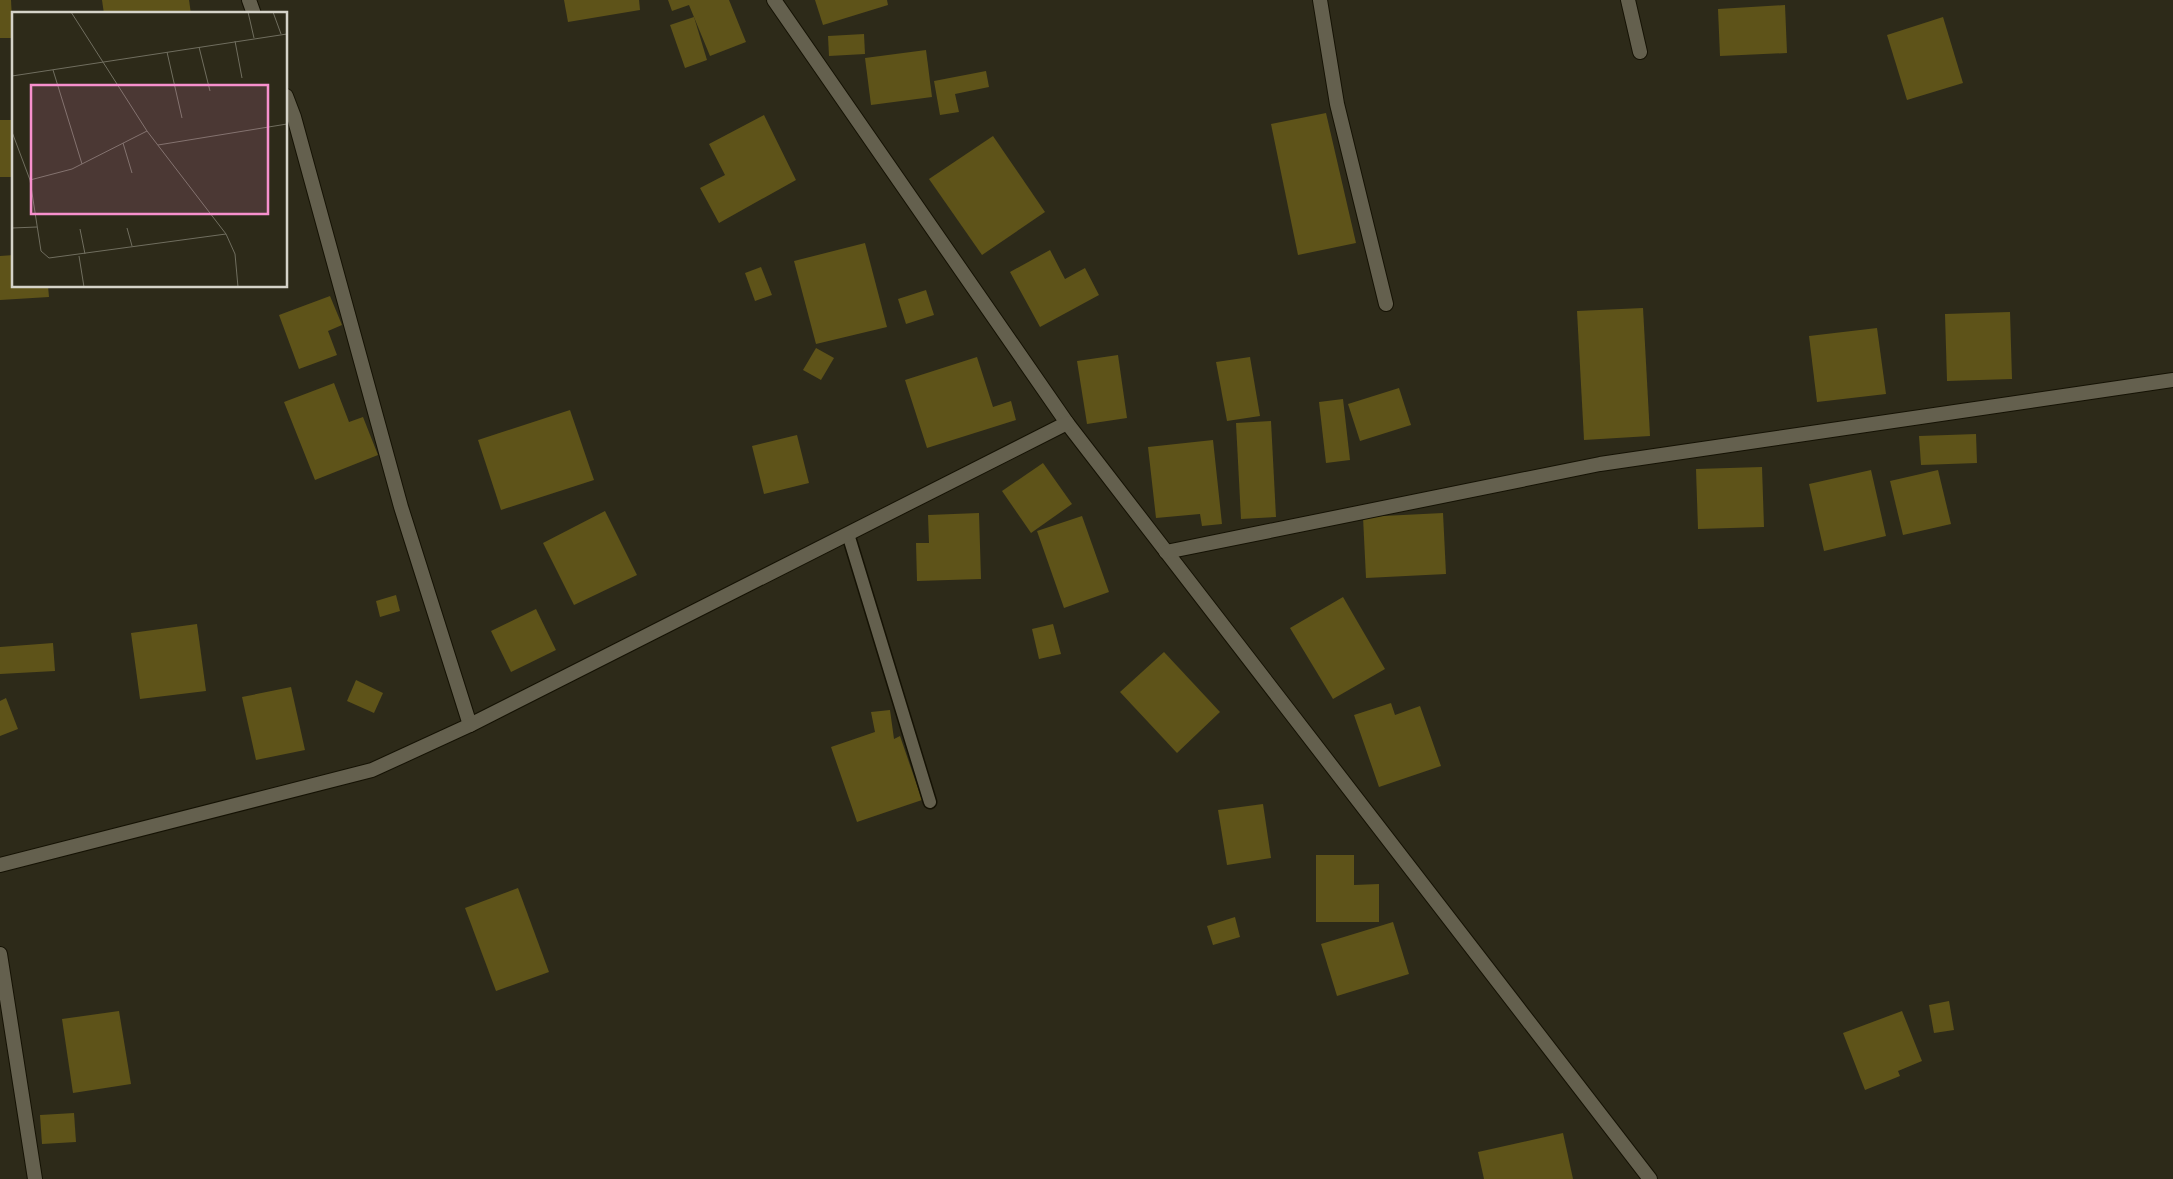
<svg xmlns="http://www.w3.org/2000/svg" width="2173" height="1179" font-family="'Nunito Sans',sans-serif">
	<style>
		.building { fill: #5e5319 }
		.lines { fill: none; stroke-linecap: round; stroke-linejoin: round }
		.service-casing { stroke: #151204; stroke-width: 15 }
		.minor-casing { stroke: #151204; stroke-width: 16 }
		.service { stroke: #64604e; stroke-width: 12 }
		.minor { stroke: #64604e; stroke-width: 14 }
		.inset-road { fill: none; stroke: #706e5f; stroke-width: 1 }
		.view { fill: #f790cd; fill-opacity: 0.15; stroke: #f790cd; stroke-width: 2.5 }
		.inset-edge { fill: none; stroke: #d5d3c9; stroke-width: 2.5 }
	</style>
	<rect width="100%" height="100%" fill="#2d2a19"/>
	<!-- building -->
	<g class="building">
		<polygon points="0,0 11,0 13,38 0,38"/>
		<polygon points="102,0 189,0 191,14 104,14"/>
		<polygon points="564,0 639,0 640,10 568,22"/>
		<polygon points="668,0 729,0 746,42 710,56 689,5 672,11"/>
		<polygon points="815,0 887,0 888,5 823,25"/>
		<polygon points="1785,5 1787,53 1720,56 1718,9"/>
		<polygon points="694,17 707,60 685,68 670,25"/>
		<polygon points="1943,17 1963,83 1907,100 1887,35"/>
		<polygon points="864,34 865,54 829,56 828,36"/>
		<polygon points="926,50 932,97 871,105 865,58"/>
		<polygon points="986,71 989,87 955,94 959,112 940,115 934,81"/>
		<polygon points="1326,113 1356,243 1298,255 1271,124"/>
		<polygon points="764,115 796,180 719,223 700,188 725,175 709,144"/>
		<rect x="0" y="120" width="14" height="57"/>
		<polygon points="993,136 1045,212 982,255 929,179"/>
		<polygon points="865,243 887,327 816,344 794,261"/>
		<polygon points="1050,250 1065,279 1085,268 1099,295 1040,327 1010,272"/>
		<polygon points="14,255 14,286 48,286 49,297 0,300 0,256"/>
		<polygon points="761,267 772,295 755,301 745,273"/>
		<polygon points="926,290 934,315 906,324 898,299"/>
		<polygon points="330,296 342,325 328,331 337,355 299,369 279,315"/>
		<polygon points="1643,308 1650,436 1584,440 1577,311"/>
		<polygon points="2010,312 2012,379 1947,381 1945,314"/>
		<polygon points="1877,328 1886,394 1817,402 1809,336"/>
		<polygon points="816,348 834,358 821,380 803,370"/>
		<polygon points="1118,355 1127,418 1087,424 1077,361"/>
		<polygon points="977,357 993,407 1011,401 1016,420 927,448 905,380"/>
		<polygon points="1250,357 1260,416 1227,421 1216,362"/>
		<polygon points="334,383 349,422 363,417 378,455 315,480 284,402"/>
		<polygon points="1399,388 1411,425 1360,441 1348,404"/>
		<polygon points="1343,399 1350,460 1326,463 1319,402"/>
		<polygon points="570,410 594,480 501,510 478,440"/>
		<polygon points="1271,421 1276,517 1241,519 1236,423"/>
		<polygon points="1976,434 1977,463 1921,465 1919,436"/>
		<polygon points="797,435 809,483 764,494 752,446"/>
		<polygon points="1213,440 1222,524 1202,526 1200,514 1156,518 1148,447"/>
		<polygon points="1043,463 1072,504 1031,533 1002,491"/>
		<polygon points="1762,467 1764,527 1698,529 1696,469"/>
		<polygon points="1871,470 1886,536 1824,551 1809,484"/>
		<polygon points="1938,470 1951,524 1903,535 1890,481"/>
		<polygon points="605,511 637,575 574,605 543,543"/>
		<polygon points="979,513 981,579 917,581 916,543 929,543 928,515"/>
		<polygon points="1443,513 1446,574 1366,578 1363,517"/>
		<polygon points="1082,516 1109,592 1064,608 1037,531"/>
		<polygon points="396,595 400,611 380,617 376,601"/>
		<polygon points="1343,597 1385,669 1333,699 1290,628"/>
		<polygon points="536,609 556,650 511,672 491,631"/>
		<polygon points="197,624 206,691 140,699 131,633"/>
		<polygon points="1053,624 1061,654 1039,659 1032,629"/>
		<polygon points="53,643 55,671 0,674 0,647"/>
		<polygon points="1164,652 1220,712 1177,753 1120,692"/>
		<polygon points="356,680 383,693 374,713 347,701"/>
		<polygon points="291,687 305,750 256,760 242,697"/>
		<polygon points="6,698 18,729 0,736 0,701"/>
		<polygon points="1391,703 1395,715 1420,706 1441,766 1379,787 1354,715"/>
		<polygon points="890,710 894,739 900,736 922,800 857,822 831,747 875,732 871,712"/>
		<polygon points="1263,804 1271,858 1227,865 1218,810"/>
		<polygon points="1316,855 1354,855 1354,885 1379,884 1379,922 1316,922"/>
		<polygon points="518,888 549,972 496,991 465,908"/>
		<polygon points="1235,917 1240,937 1213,945 1207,926"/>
		<polygon points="1393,922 1409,974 1337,996 1321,944"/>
		<polygon points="1949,1001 1954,1030 1934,1033 1929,1005"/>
		<polygon points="119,1011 131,1084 73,1093 62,1019"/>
		<polygon points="1902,1011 1922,1061 1898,1071 1900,1076 1865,1090 1843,1033"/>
		<polygon points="74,1113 76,1142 42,1144 40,1115"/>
		<polygon points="1563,1133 1573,1179 1484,1179 1478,1152"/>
	</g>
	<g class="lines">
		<defs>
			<polyline id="service" points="848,534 930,802"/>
			<g id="minor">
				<polyline points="249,0 254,14"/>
				<polyline points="774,0 1067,423 1650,1179"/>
				<polyline points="1320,0 1337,104 1386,304"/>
				<polyline points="1628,0 1640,52"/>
				<polyline points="286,96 294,117 401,507 470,725"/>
				<polyline points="1166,552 1600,464 2173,380"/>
				<polyline points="0,865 372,770 470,725 1067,423"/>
				<polyline points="0,954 35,1179"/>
			</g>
		</defs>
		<!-- service casing -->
		<use href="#service" class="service-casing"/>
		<!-- minor casing -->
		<use href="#minor" class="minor-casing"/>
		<!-- service -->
		<use href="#service" class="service"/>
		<!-- minor -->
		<use href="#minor" class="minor"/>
	</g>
	<!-- overview -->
	<g transform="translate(12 12)">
		<rect width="275" height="275" fill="#2d2a19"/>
		<path class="inset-road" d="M59,0L135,119L214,222L223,242L226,275M236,0L242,26M261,0L269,22M223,29L230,66M187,35L198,79M155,40L170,106M41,58L70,152M0,64L275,22M0,120L18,168L29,239L37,246L214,222M111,131L120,161M146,133L275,112M18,168L60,157L135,119M0,216L25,215M115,216L120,234M68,217L73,242M67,244L72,275"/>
		<path class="view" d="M19,73H256V202H19Z"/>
		<rect width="275" height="275" class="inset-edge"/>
	</g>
</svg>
